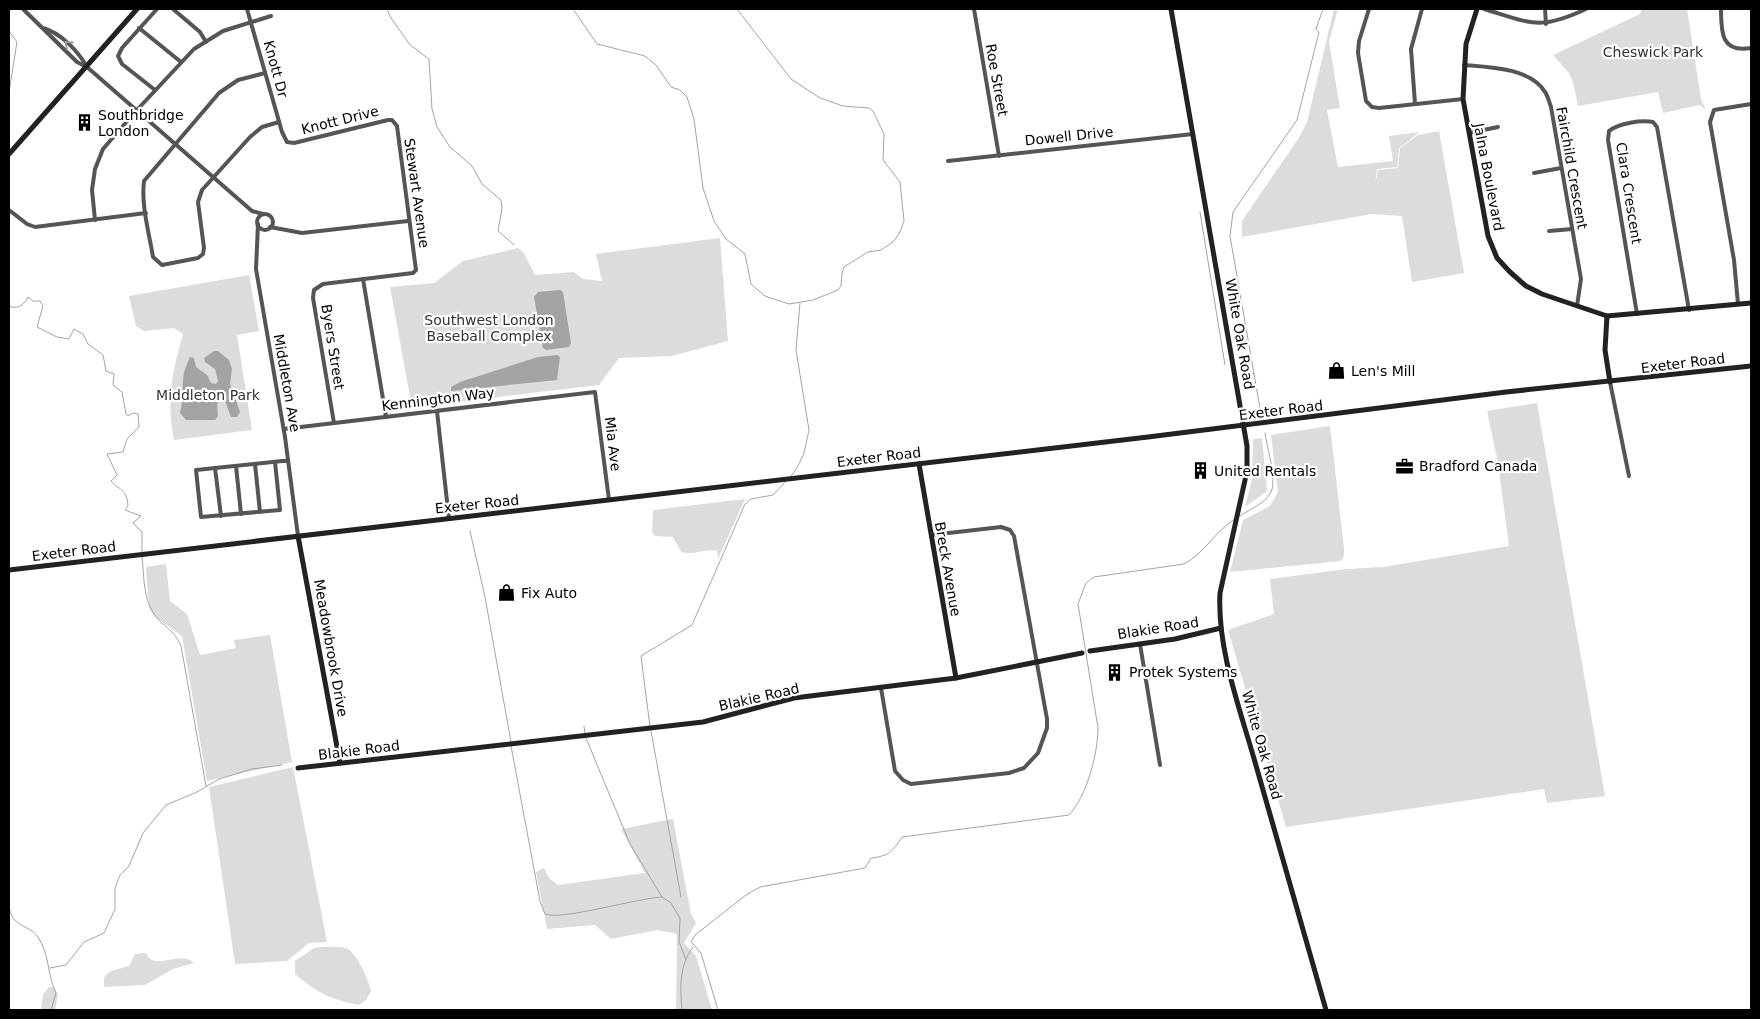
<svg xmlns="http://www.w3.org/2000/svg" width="1760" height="1019" font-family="'DejaVu Sans',sans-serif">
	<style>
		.green { fill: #dcdcdc }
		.water { fill: #a3a3a3 }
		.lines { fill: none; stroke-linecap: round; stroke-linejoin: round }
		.stream { stroke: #a3a3a3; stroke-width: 1 }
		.street { stroke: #555; stroke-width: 4 }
		.secondary { stroke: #222; stroke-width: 5 }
		.oneway { stroke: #999 }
		.labels { text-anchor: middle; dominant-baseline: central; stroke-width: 4.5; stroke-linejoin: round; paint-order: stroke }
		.park-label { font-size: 14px; fill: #333; stroke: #fff }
		.street-label { font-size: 14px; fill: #000; stroke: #fff }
		.poi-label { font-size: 14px; fill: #000; stroke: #fff; text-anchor: start }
	</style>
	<rect width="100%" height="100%" fill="#fff"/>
	<!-- green -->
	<g class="green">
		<polygon points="1334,9 1338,9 1329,42 1340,108 1327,110 1338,167 1393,161 1389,136 1420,132 1399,148 1397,167 1377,169 1375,185 1378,170 1398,168 1400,148 1418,135 1439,131 1464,273 1412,282 1402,216 1372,214 1242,237 1242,221 1300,136 1307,122"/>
		<polygon points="1642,9 1687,9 1701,99 1706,110 1700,105 1663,113 1658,92 1578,106 1573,82 1569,73 1553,55 1640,14"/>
		<polygon points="720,238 728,341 672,356 619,358 599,385 412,407 390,287 434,283 463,261 518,248 524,253 535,275 574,272 583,279 602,281 596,254"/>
		<path d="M249,275L259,331L237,335L252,430L174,440C166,398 172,374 183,334L174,328L144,331L136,326L129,296Z"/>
		<polygon points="1537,403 1605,796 1547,803 1544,789 1286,827 1228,630 1274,614 1270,579 1347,569 1383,567 1509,546 1498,463 1487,411"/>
		<polygon points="1330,426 1344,548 1344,556 1341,561 1230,572 1243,520 1270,506 1278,492 1271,435"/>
		<polygon points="1262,438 1267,491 1245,507 1252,479 1253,439"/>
		<path d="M745,499L718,559L717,551C704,548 694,556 681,552L673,537L655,536L652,532L653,510Z"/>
		<polygon points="166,564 170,601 187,614 200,655 236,648 234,640 270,635 292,762 207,781 182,636 154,616 149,607 146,567"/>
		<polygon points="293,767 327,942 309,943 287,961 235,964 209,787"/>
		<polygon points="673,819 691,914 696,923 684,943 696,956 712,1010 676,1010 677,934 657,930 611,939 595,925 547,929 536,872 544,868 549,878 558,885 645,873 621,829"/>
		<path d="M314,948C324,947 336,946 345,948C357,951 368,980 371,991L366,1000L358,1005C330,999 317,993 295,974V961Z"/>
		<path d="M146,953C155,973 179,949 194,963L173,969L145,985L104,987V977L111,971L129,966L135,954Z"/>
		<polygon points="49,987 54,987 58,995 55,1010 41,1010 43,995"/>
	</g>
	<!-- water -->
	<g class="water">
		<polygon points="560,290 563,292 571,343 569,347 546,350 543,348 534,297 538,292"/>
		<path d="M214,351H218L229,360L232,369L230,384L240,412L237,417H231L225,401L221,400L217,404L218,416L215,420H186L180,413C186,391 178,380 190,357L194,358L196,367L207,375L211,383L216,384L218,381L215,369L205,362L204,358Z"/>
		<polygon points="557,355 560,357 557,380 451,391 451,387 460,382 538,357"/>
	</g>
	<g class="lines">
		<!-- stream -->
		<g class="stream">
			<polyline points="387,9 391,18 410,45 429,59 432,109 437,127 450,147 472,166 482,184 501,200 502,208 498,231 514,245"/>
			<polyline points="573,9 597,44 645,56 656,65 671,87 680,90 687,97 694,119 703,188 714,221 726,239 745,254 751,284 765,296 789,304 813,300 838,290 841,286 842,273 844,267 868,252 881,250 893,242 899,234 904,221 900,182 883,160 884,134 873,111 869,108 843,106 820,98 791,79 737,9"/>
			<polyline points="9,31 17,42 9,92"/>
			<polyline points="1200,212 1225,365"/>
			<path d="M9,306C17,310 24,305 28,297L33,301H40L43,306L37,327L57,337L69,339L74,329L83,334L88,344L103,355L106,371L114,374L113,385L122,392L126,414L128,416L133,413L138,414L139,427L127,439L123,452L107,454L117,475L111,481C118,490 127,488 128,506L125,510L141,516L133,523L142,532V553"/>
			<polyline points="1247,372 1254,374"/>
			<polyline points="1261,414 1230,236 1233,212 1297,120 1319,32 1316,29 1323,9"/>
			<polyline points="791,476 797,468 804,453 809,430 796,350 800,303"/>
			<path d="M1240,516C1250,509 1266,503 1271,492C1277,480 1267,447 1265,433"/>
			<polyline points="470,531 485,597 511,742"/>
			<path d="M142,557C144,575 143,598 154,614C163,627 174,629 181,646L206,786"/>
			<polyline points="584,726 585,734"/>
			<polyline points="650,727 641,656 692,625 745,504 751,499 773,495 786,481"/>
			<polyline points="651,731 681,897"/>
			<polyline points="586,738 630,844 662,897 671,903 680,918 679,942 686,960"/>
			<path d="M511,746L540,901L545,914C560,921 638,898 662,897"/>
			<path d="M9,907C13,929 29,924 38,937C50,955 47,975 56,993L51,1010"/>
			<polyline points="50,968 66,965 84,942 104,933 115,909 115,888 120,875 129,866 143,833 166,805 197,792 219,779 252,769 282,765"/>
			<path d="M682,1010C680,988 679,965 693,947"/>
			<path d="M718,1010L701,953L691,942L695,935L746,895L760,887L865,868L871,858C889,856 892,852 902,837L1069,815C1087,796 1098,753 1098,728L1078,604L1086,583L1094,577L1184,564C1204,554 1215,531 1235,519"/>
		</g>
		<!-- street -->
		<g class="street">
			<polyline points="23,9 77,62 87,67 252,211 263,214"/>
			<polyline points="173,9 200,32 206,42"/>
			<polyline points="247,9 282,132 287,142 294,143 388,120 392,120 397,126 416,270 413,273 323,284 314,290 313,298 334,423"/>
			<polyline points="974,9 999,156"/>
			<polyline points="1369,9 1359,41 1358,53 1366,101 1372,107 1379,108 1463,99"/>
			<path d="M1484,9C1531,23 1539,31 1586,9"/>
			<polyline points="1545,9 1546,24"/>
			<path d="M1721,9C1721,34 1722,53 1751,48"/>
			<path d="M43,28C61,33 78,51 87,67"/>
			<polyline points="139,28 181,62"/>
			<path d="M1464,65C1489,67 1531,68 1545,92C1548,96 1549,102 1551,107L1581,279L1577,306"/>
			<path d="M265,73L238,80L219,93L144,181C141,206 149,232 153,257L162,265L198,258L203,254L204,248L198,202L202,190L250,137L262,127L279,122"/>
			<polyline points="155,90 122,64 118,56 122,48 157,9"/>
			<polyline points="1415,104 1411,49 1422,9"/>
			<polyline points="1469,133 1498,127"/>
			<polyline points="948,161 1193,134"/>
			<polyline points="1534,173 1561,168"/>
			<polyline points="9,210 27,224 35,227 146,213"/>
			<circle cx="265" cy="222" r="8"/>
			<polyline points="95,220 92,190 95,169 103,149 136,111 194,49 223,31 271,16"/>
			<polyline points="258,224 256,269 285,437 298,536"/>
			<polyline points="270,227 302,233 408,221"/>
			<polyline points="1549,231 1572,229"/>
			<polyline points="363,279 386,417"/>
			<polyline points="1738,304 1734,260 1710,122 1714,110 1751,104"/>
			<path d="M1637,314L1608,140L1609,131C1619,123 1641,120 1653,122L1657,127L1689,310"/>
			<polyline points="1610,382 1629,476"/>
			<polyline points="437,411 449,519"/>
			<polyline points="284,429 595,392 609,500"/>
			<polyline points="275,462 280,510 201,517 196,470 282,461 288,461"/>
			<polyline points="255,464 260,512"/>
			<polyline points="236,466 241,514"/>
			<polyline points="215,468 221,516"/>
			<polyline points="1140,644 1160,765"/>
			<polyline points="881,688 895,771 903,780 911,784 1009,773 1024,768 1038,753 1047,728 1047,719 1014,536 1010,530 1001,527 931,535"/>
		</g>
		<!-- secondary -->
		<g class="secondary">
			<path d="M1171,9L1247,446V471L1220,593C1217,649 1240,709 1255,762C1279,845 1302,928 1326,1010"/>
			<polyline points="1477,9 1466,44 1463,99 1488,236 1497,258 1510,272 1526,286 1542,294 1607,316 1751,303"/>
			<polyline points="9,154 137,9"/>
			<polyline points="1607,316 1605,350 1610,382"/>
			<polyline points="919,464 956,678"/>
			<polyline points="298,536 340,763"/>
			<polyline points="9,570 1148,437 1506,392 1751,366"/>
			<polyline points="1090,651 1175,639 1221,628"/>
			<polyline points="298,768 703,722 794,698 956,678 1082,653"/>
		</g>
	</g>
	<!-- one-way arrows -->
	<defs><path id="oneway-chevron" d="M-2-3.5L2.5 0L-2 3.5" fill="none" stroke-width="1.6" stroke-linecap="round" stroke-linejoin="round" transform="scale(1.25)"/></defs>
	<use class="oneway" href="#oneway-chevron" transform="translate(68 44) rotate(-137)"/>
	<!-- icons -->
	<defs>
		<symbol id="building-bare" viewBox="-9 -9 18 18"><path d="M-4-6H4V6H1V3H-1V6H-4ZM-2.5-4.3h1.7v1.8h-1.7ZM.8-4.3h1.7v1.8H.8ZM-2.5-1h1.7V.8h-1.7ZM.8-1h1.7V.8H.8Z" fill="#000" stroke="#fff" stroke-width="2.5" paint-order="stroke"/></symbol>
		<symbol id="shop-bare" viewBox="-9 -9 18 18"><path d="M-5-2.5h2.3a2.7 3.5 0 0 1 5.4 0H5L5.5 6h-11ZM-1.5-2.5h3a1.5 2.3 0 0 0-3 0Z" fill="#000" stroke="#fff" stroke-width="2.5" paint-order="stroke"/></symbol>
		<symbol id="office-bare" viewBox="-9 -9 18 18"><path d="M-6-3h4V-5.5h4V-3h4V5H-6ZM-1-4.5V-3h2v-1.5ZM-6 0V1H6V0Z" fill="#000" stroke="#fff" stroke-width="2.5" paint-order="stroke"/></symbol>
	</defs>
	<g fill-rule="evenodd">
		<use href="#building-bare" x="72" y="110" width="25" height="25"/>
		<use href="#shop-bare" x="1324" y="358" width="25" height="25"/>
		<use href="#office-bare" x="1392" y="454" width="25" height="25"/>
		<use href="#building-bare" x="1188" y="458" width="25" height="25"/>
		<use href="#shop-bare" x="494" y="580" width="25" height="25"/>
		<use href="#building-bare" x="1102" y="660" width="25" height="25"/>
	</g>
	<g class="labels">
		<!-- park labels -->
		<g class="park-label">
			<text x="1653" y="52">Cheswick Park</text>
			<text x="489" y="320">Southwest London<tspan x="489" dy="16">Baseball Complex</tspan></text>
			<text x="208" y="395">Middleton Park</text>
		</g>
		<!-- street labels -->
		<g class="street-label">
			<text transform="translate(276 69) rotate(75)">Knott Dr</text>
			<text transform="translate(997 80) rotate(80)">Roe Street</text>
			<text transform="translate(340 120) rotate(-14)">Knott Drive</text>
			<text transform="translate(1069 136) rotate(-6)">Dowell Drive</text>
			<text transform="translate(1572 168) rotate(80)">Fairchild Crescent</text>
			<text transform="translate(1489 177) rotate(79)">Jalna Boulevard</text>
			<text transform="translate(417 193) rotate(82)">Stewart Avenue</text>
			<text transform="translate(1629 193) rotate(81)">Clara Crescent</text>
			<text transform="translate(1240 334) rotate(80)">White Oak Road</text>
			<text transform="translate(333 347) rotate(81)">Byers Street</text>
			<text transform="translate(1683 363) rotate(-7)">Exeter Road</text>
			<text transform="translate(287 383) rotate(80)">Middleton Ave</text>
			<text transform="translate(438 399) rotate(-7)">Kennington Way</text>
			<text transform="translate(1281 410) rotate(-7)">Exeter Road</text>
			<text transform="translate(613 444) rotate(83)">Mia Ave</text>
			<text transform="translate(879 457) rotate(-7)">Exeter Road</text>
			<text transform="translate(477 504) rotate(-6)">Exeter Road</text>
			<text transform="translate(74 551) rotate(-7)">Exeter Road</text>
			<text transform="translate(948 569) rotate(80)">Breck Avenue</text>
			<text transform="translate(1158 628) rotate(-9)">Blakie Road</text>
			<text transform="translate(331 648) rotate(80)">Meadowbrook Drive</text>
			<text transform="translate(759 697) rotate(-13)">Blakie Road</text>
			<text transform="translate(1262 745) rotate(74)">White Oak Road</text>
			<text transform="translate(359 750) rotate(-7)">Blakie Road</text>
		</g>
		<!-- poi labels -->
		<g class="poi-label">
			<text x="98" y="115">Southbridge<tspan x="98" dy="16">London</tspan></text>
			<text x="1351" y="371">Len's Mill</text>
			<text x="1419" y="466">Bradford Canada</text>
			<text x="1214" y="471">United Rentals</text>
			<text x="521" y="593">Fix Auto</text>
			<text x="1129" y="672">Protek Systems</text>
		</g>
	</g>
	<!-- border -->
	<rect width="1760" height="1019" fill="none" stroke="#000000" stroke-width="20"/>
</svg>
